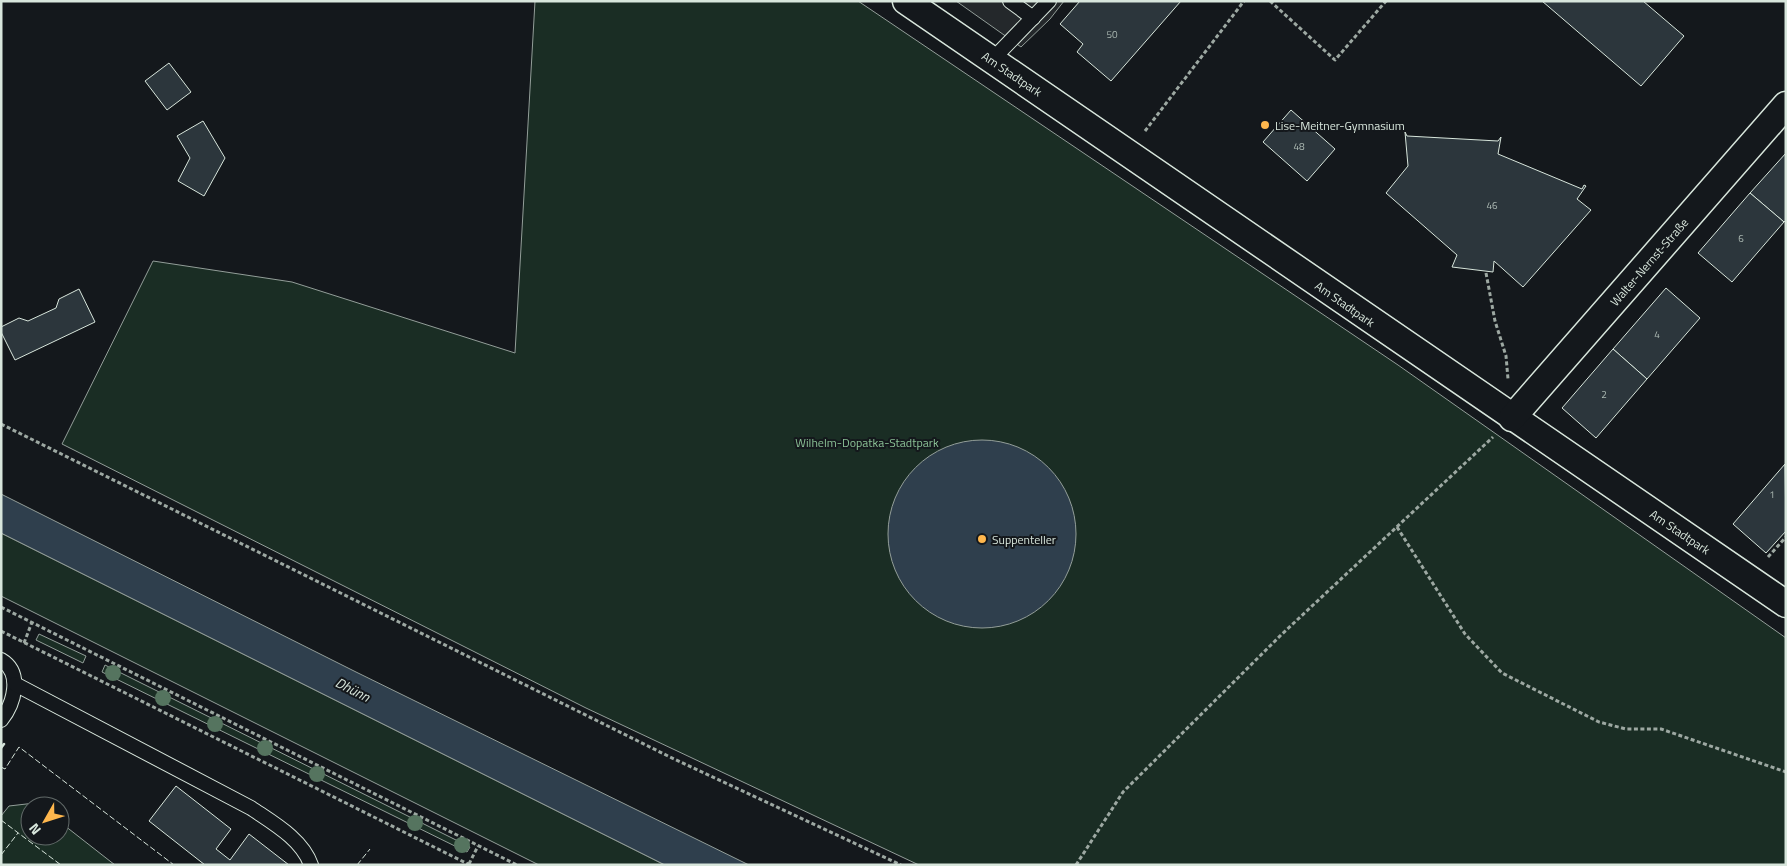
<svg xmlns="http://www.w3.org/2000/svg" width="1787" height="866" font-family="'Titillium Web',sans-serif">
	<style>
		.green { fill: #1a2d24; stroke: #939e99 }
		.parking { fill: #24282b; stroke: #939e99 }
		.water { fill: #2f3f4d; stroke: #939e99 }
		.building { fill: #2c363c; stroke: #d8e6dc }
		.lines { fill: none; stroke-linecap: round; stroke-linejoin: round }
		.lane-casing { stroke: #d8e6dc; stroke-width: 16 }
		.street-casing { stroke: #d8e6dc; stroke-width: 29 }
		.path { stroke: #9da8a2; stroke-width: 3; stroke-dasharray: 4 2.5; stroke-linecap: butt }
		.lane { stroke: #14181c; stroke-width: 14 }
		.street { stroke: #14181c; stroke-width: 26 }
		.fence { stroke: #d8e6dc; stroke-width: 1; stroke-dasharray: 6 2.5; stroke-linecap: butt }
		.wall { stroke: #d8e6dc; stroke-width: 2.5 }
		.tree { fill: #55745f }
		.poi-dot { fill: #ffb74d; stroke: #14181c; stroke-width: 2 }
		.labels { text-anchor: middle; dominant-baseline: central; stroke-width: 4; stroke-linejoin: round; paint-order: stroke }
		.number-label { font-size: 10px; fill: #adbab4 }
		.street-label { font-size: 12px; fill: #d8e6dc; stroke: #14181c }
		.poi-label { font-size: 12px; fill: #d8e6dc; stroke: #14181c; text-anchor: start }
		.park-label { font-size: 12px; fill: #8ac095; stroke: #14181c }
		.water-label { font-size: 14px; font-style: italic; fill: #d8e6dc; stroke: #14181c }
	</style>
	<rect width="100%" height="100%" fill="#14181c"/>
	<!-- green -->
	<g class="green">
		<polygon points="535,1 858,1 1398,365 1786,638 1786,865 919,865 586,708 62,444 153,261 292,282 515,353"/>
		<polygon points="1,533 665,865 539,865 1,596"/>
		<polygon points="39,634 86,656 83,663 36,640"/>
		<polygon points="105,665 470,847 467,852 102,672"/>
		<polygon points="35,803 39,806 30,806 30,836 60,836 60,822 115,865 1,865 1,816 9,806"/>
	</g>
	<!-- parking -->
	<polygon class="parking" points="956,1 1064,1 1050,19 1021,47"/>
	<!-- water -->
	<g class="water">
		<circle cx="982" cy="534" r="94"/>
		<polygon points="1,494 356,672 749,865 665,865 1,533"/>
	</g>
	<!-- building -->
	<g class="building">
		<polygon points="1080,1 1181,1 1111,81 1077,52 1083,44 1060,24"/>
		<polygon points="1542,1 1643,1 1684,36 1641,86"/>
		<polygon points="169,63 191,92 167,110 145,81"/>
		<polygon points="1291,110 1335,149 1307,181 1263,142"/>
		<polygon points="203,121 225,158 204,196 178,181 190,158 177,136"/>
		<polygon points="1405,132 1407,136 1498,141 1501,137 1498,154 1582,189 1584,185 1586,186 1577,199 1591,210 1523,287 1494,261 1493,272 1452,267 1457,255 1386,193 1408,166"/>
		<polygon points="1786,153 1786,220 1784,222 1750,193"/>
		<polygon points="1750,193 1784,222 1732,282 1698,253"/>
		<polygon points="1666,288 1700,318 1647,379 1613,349"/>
		<polygon points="79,289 95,322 15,360 1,332 1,327 19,318 28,321 56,308 59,299"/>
		<polygon points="1613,349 1647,379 1596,438 1562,408"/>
		<polygon points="1785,464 1786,531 1766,553 1733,524"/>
		<polygon points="176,786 231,829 216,849 230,860 249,834 289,865 205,865 149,821"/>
	</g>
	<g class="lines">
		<defs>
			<g id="lane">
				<polyline points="1010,1 1033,18"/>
				<polyline points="992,60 1049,1"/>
				<path d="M1,660C23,673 14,704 1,720"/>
				<path d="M15,684L251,808C273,823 302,839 311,865"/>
			</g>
			<g id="street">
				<polyline points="906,1 1786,604"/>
				<polyline points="1512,418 1786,105"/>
			</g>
		</defs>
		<!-- lane casing -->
		<use href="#lane" class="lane-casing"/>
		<!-- street casing -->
		<use href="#street" class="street-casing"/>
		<!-- path -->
		<g class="path">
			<polyline points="1270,1 1335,60 1386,1"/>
			<polyline points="1145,131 1244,1"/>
			<polyline points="1486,273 1495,321 1506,356 1508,379"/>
			<polyline points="1,424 670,757 901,865"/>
			<polyline points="1397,527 1465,634 1502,673 1599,722 1626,729 1661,729 1786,772"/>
			<polyline points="1768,557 1786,537"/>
			<polyline points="1,607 517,865"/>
			<polyline points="1,631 470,865"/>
			<polyline points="24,643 32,622"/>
			<polyline points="469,864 478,846"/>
			<polyline points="1076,865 1123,792 1281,635 1493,437"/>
		</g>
		<!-- lane -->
		<use href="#lane" class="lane"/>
		<!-- street -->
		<use href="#street" class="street"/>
		<!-- fence -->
		<g class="fence">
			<polyline points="1,767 5,769 19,747 174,865"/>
			<polyline points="1,820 61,865"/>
			<polyline points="1,855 18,833"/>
			<polyline points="357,865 370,849"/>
		</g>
		<!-- wall -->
		<polyline class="wall" points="1,748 4,744"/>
	</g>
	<!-- trees -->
	<g class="tree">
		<circle cx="113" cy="673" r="8"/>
		<circle cx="163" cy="698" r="8"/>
		<circle cx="215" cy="724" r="8"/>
		<circle cx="265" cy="748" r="8"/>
		<circle cx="317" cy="774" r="8"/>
		<circle cx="415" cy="823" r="8"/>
		<circle cx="462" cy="845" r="8"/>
	</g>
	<!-- markers -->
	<g class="poi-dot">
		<circle cx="1265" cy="125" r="5"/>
		<circle cx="982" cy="539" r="5"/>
	</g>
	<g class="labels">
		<!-- number labels -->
		<g class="number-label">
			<text x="1112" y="34">50</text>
			<text x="1299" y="146">48</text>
			<text x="1492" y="205">46</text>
			<text x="1741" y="238">6</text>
			<text x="1657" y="334">4</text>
			<text x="1604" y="394">2</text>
			<text x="1772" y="494">1</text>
		</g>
		<!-- street labels -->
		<g class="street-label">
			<text transform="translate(1012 74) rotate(34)">Am Stadtpark</text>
			<text transform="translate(1649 262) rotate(-49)">Walter-Nernst-Straße</text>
			<text transform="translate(1345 304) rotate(35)">Am Stadtpark</text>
			<text transform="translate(1680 532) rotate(34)">Am Stadtpark</text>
		</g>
		<!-- poi labels -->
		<g class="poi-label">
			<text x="1275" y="125">Lise-Meitner-Gymnasium</text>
			<text x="992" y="539">Suppenteller</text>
		</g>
		<!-- park labels -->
		<g class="park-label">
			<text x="867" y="442">Wilhelm-Dopatka-Stadtpark</text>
		</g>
		<!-- water labels -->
		<g class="water-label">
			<text transform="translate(353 689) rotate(27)">Dhünn</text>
		</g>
	</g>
	<!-- border -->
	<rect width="1787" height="866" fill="none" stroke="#d8e6dc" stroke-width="5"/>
	<!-- north arrow -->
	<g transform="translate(45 821) rotate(231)"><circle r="24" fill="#14181c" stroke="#626a69"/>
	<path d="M0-4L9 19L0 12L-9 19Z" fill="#ffb74d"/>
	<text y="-8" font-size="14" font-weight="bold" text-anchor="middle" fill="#d8e6dc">N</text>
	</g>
</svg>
